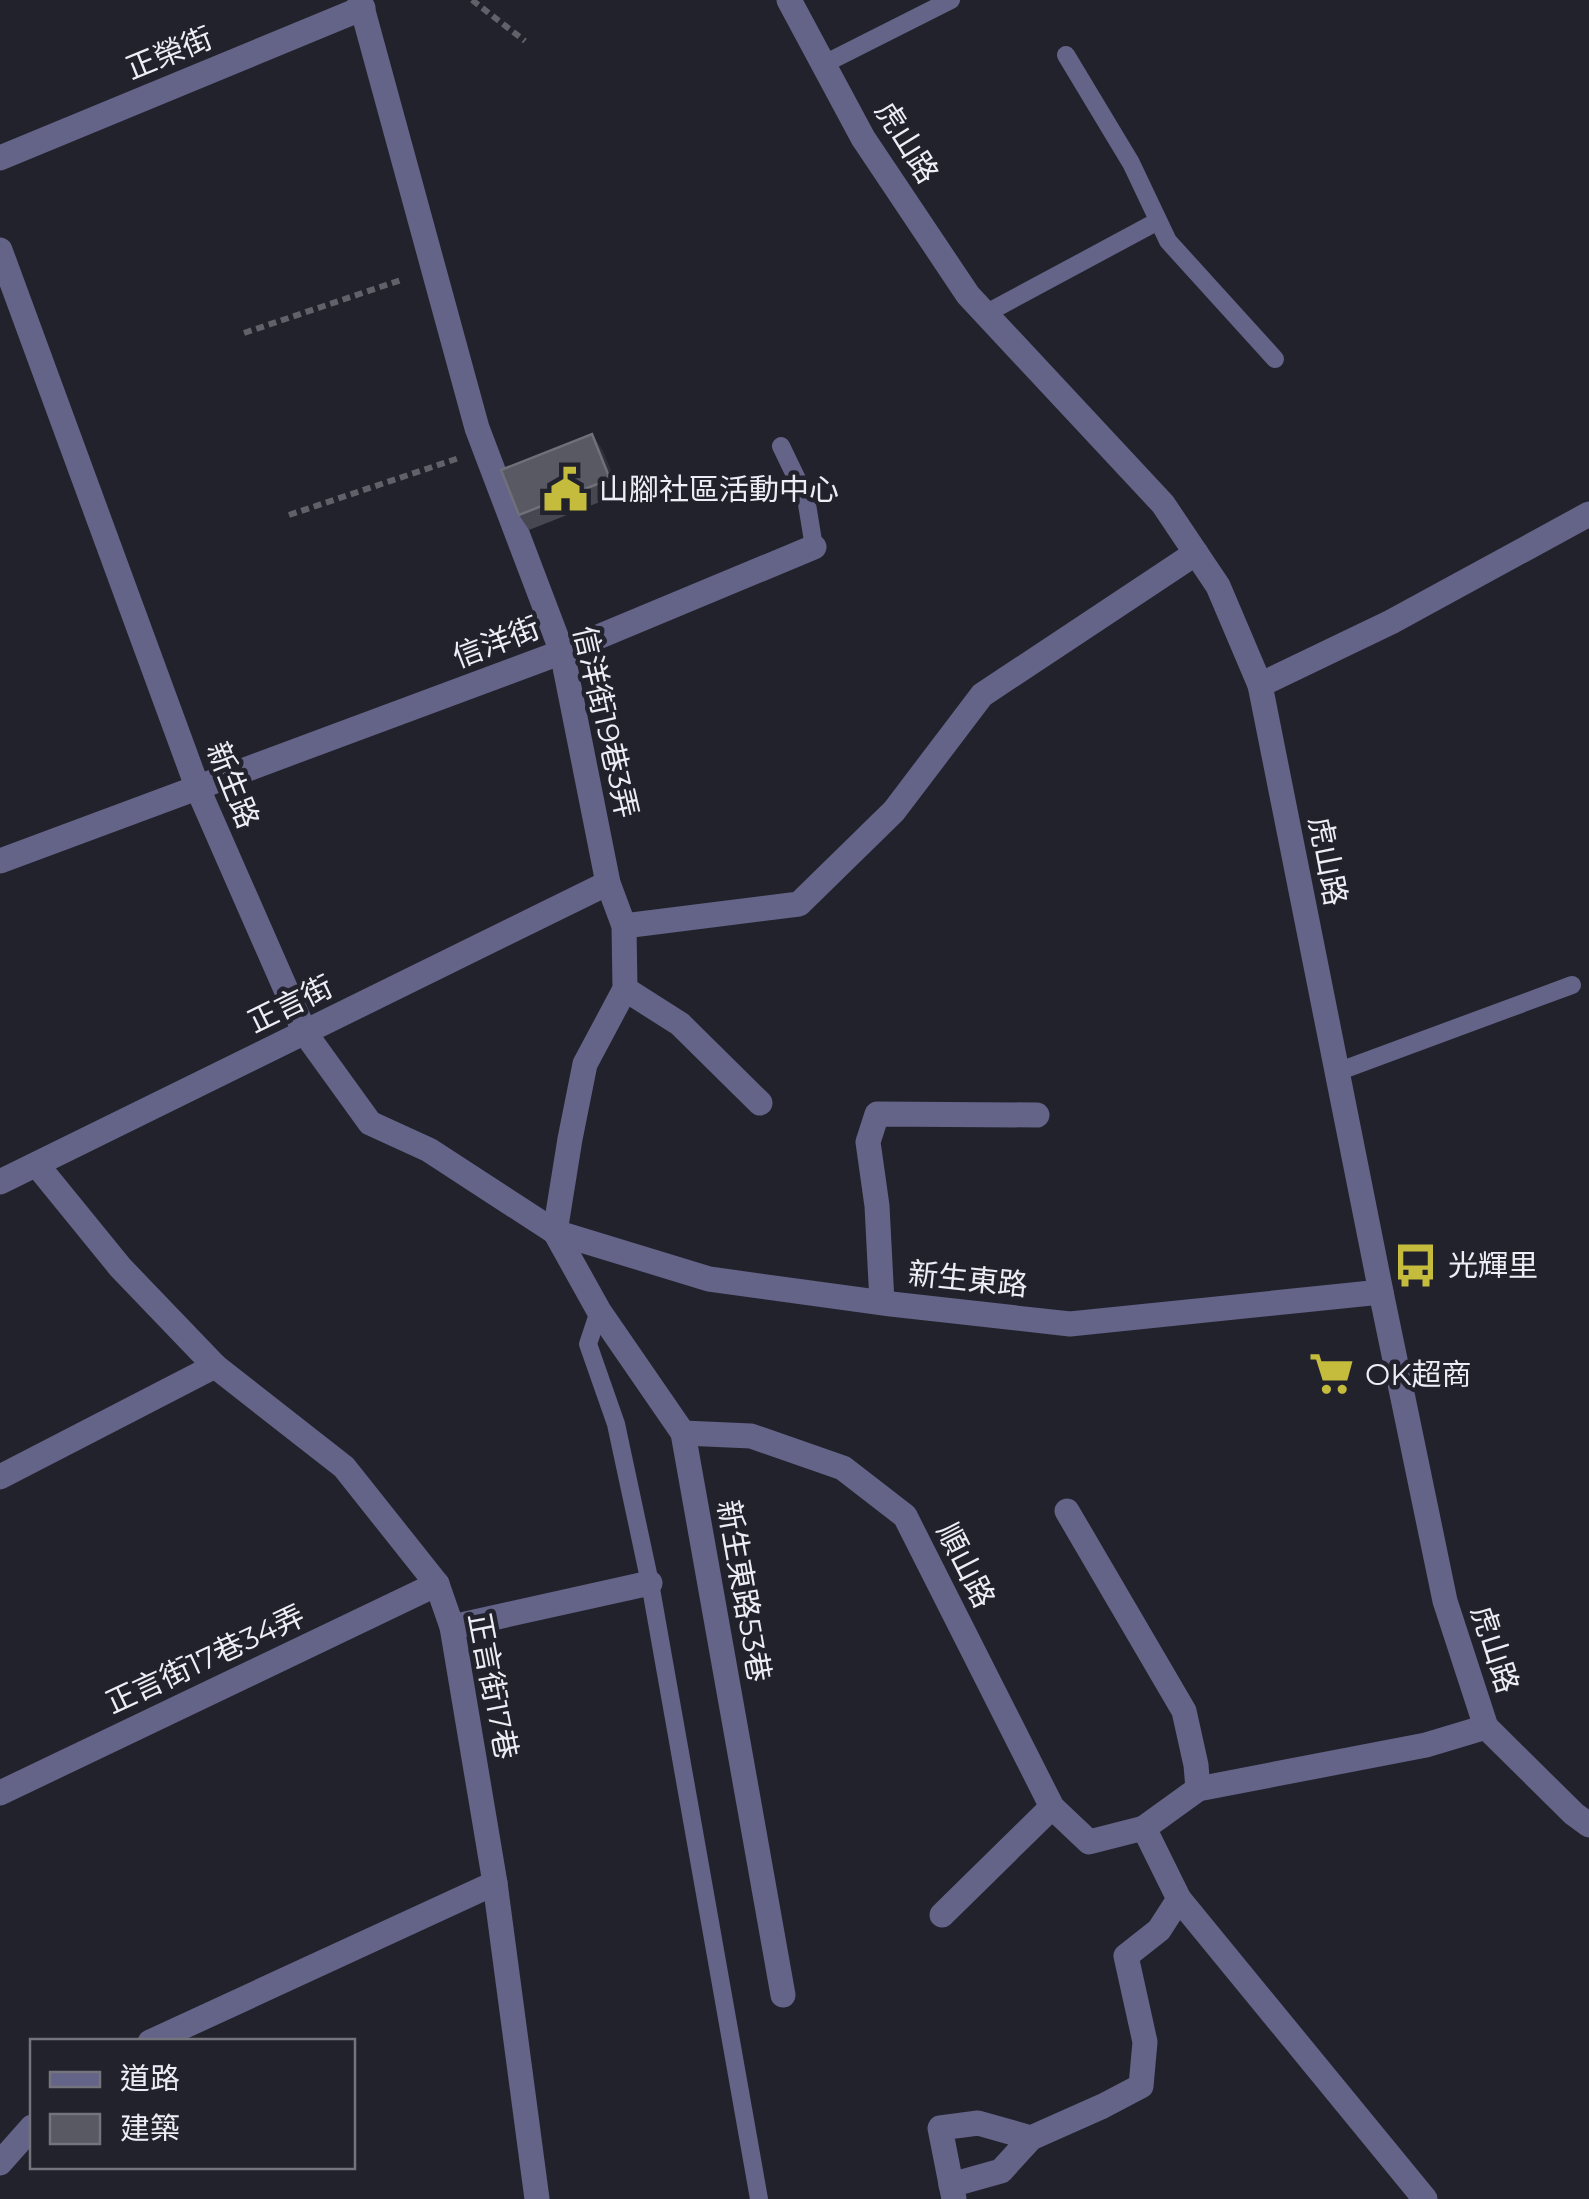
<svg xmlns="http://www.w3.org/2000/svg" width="1589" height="2199" font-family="Montserrat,'Noto Sans TC',sans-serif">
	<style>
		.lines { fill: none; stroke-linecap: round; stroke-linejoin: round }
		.path { stroke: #61616a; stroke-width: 6; stroke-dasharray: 8 5; stroke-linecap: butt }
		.service { stroke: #646388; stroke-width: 18 }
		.pedestrian { stroke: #646388; stroke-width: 25 }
		.minor { stroke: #646388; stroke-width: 25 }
		.tertiary { stroke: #646388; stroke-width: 25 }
		.wall { fill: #474751 }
		.shaded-wall { fill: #30303b }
		.building { fill: #585963; stroke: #70707a; stroke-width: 2.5 }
		.labels { text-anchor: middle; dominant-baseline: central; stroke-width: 9; stroke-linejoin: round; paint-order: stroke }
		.street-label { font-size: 30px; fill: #edeef5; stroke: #22222c }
		.poi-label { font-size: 30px; fill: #edeef5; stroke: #22222c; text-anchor: start }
	</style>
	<rect width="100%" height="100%" fill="#22222c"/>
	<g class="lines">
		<!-- path -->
		<g class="path">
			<polyline points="472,0 525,41"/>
			<polyline points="244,333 404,279"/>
			<polyline points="289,515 459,458"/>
		</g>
		<!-- service -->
		<g class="service">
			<polyline points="1066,55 1131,163 1168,241 1275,359"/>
			<polyline points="824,64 951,0"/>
			<polyline points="985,314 1158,221"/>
			<polyline points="781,446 806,498 814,547"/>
			<polyline points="1337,1072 1572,985"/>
			<polyline points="599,1311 588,1344 616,1424 650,1583 759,2199"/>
		</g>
		<!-- pedestrian -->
		<g class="pedestrian">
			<polyline points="624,926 799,904 894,811 982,695 1196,553"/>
			<polyline points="882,1302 877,1206 868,1142 877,1114 1037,1115"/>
		</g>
		<!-- minor -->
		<g class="minor">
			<polyline points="360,0 477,428 562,652 608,883 624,926 625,989 585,1064 570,1139 555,1232"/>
			<polyline points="0,158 363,8"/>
			<polyline points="0,250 198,789 305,1033 370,1123 429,1150 555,1232 709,1279 891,1304 1070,1324 1381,1292"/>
			<polyline points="1260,685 1391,622 1589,514"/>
			<polyline points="0,861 562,652 814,547"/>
			<polyline points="625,989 680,1024 760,1103"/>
			<polyline points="37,1165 120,1267 215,1366 344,1467 437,1584 452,1627 495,1883 537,2199"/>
			<polyline points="0,1182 608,883"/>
			<polyline points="555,1232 599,1311 683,1433 783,1995"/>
			<polyline points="683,1433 751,1436 843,1468 905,1516 1052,1807 1089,1842 1144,1828 1179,1899 1159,1930 1126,1956 1145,2042 1141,2086 1103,2106 1031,2138 978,2123 940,2128 954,2199"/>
			<polyline points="0,1477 215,1366"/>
			<polyline points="1067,1511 1184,1711 1196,1765 1198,1789"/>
			<polyline points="452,1627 650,1583"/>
			<polyline points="0,1793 437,1584"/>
			<polyline points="1144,1828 1198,1789 1426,1745 1486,1727"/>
			<polyline points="1179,1899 1425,2199"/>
			<polyline points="942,1915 1052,1807"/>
			<polyline points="150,2042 495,1883"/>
			<polyline points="0,2163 32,2127"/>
			<polyline points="951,2185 1001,2171 1031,2138"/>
		</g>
		<!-- tertiary -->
		<polyline class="tertiary" points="789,0 863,138 968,295 1163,504 1218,586 1260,685 1381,1292 1445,1601 1486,1727 1574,1814 1589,1825"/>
	</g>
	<!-- wall -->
	<polygon class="wall" points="602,449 620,494 529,530 519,515"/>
	<!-- shaded-wall -->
	<polygon class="shaded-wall" points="592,434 602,449 620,494 610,479"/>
	<!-- building -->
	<polygon class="building" points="592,434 610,479 519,515 501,470"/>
	<!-- icons -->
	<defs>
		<symbol id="civic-bare" viewBox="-9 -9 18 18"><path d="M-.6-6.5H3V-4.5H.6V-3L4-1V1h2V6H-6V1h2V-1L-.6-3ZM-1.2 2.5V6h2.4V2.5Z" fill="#c5bc3d" stroke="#22222c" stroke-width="2.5" paint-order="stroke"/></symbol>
		<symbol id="bus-bare" viewBox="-9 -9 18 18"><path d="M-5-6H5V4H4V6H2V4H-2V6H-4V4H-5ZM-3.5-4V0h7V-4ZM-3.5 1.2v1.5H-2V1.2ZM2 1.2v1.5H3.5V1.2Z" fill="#c5bc3d" stroke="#22222c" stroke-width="2.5" paint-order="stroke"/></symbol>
		<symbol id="supermarket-bare" viewBox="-9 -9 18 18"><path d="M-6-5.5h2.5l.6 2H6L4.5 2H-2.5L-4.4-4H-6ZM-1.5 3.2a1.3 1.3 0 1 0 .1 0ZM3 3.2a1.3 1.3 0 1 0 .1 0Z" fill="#c5bc3d" stroke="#22222c" stroke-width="2.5" paint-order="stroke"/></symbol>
	</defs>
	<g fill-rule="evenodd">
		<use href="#civic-bare" x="534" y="458" width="63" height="63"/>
		<use href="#bus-bare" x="1384" y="1234" width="63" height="63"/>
		<use href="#supermarket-bare" x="1300" y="1342" width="63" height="63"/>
	</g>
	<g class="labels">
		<!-- street labels -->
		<g class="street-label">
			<text transform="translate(169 53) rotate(-22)">正榮街</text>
			<text transform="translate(907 142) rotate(58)">虎山路</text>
			<text transform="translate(496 642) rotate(-21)">信洋街</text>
			<text transform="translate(606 722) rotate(77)">信洋街19巷3弄</text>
			<text transform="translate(233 785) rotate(68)">新生路</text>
			<text transform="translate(1328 861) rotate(79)">虎山路</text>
			<text transform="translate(290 1004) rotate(-26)">正言街</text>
			<text transform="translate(968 1279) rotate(6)">新生東路</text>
			<text transform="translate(966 1565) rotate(63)">順山路</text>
			<text transform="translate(744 1591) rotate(80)">新生東路53巷</text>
			<text transform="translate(1495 1649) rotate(72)">虎山路</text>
			<text transform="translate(205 1659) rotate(-25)">正言街17巷34弄</text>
			<text transform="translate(493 1686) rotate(79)">正言街17巷</text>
		</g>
		<!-- poi labels -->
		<g class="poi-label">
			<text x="599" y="489">山腳社區活動中心</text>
			<text x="1448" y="1265">光輝里</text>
			<text x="1365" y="1374">OK超商</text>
		</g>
	</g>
	<!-- legend -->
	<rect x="30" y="2039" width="325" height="130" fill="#22222c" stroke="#73747c" stroke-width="2.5"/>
	<rect x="50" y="2072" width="50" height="15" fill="#646388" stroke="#73747c" stroke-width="2.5"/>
	<text x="120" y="2089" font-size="30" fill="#edeef5">道路</text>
	<rect x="50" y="2114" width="50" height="30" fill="#585963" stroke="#73747c" stroke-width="2.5"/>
	<text x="120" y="2139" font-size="30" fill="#edeef5">建築</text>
</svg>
